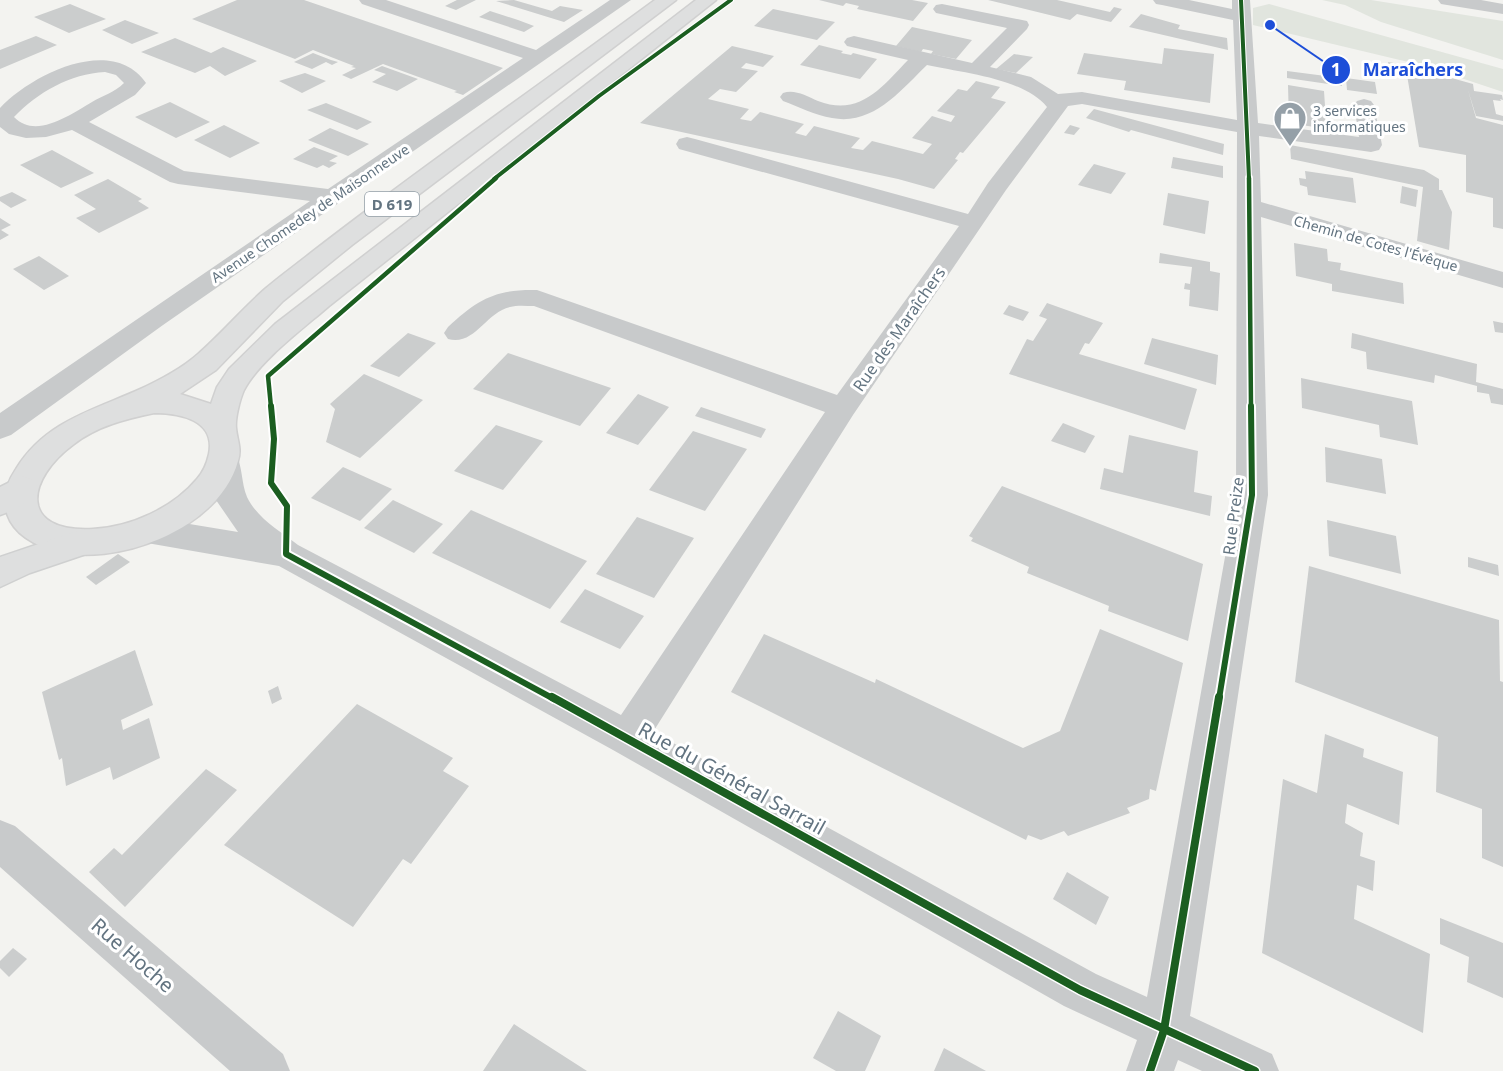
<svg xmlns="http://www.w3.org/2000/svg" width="1503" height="1071" font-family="'Noto Sans',sans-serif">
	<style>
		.green { fill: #e1e5de }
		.building { fill: #cbcdcd }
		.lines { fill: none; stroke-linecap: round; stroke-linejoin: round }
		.major-casing { stroke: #d0d0d0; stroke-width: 3 }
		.highway-casing { stroke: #cfd0d0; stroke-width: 3 }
		.minor { fill: #c8cacb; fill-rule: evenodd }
		.major { fill: #dedfdf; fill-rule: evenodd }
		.highway { fill: #dedfdf; fill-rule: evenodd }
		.cycleway-far3-casing { stroke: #fff; stroke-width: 6 }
		.cycleway-far2-casing { stroke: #fff; stroke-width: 8 }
		.cycleway-far1-casing { stroke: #fff; stroke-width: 10 }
		.cycleway-casing { stroke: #fff; stroke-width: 11 }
		.cycleway-far3 { stroke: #1b5e20; stroke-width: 4 }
		.cycleway-far2 { stroke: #1b5e20; stroke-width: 4.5 }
		.cycleway-far1 { stroke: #1b5e20; stroke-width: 6 }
		.cycleway { stroke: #1b5e20; stroke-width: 8 }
		.labels { text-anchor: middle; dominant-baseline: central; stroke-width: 6; stroke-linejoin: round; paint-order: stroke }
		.far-poi-label { font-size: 14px; fill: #637481; stroke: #fff; text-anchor: start }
		.far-street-label { font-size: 14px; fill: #637481; stroke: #fff }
		.shield { fill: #fff; stroke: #929ea7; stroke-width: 1.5 }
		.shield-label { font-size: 15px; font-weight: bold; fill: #637481 }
		.street-label { font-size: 16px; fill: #637481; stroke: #fff }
		.near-street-label { font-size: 20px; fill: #637481; stroke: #fff }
		.leader { fill: none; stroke: #1d4ed8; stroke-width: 2 }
		.callout-dot { fill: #1d4ed8; stroke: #fff; stroke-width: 2 }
		.mark-label { font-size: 18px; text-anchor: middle; font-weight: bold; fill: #fff }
		.callout-label { font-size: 18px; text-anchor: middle; font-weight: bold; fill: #1d4ed8; stroke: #fff; stroke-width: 6; stroke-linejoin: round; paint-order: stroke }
	</style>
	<rect width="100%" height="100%" fill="#f3f3f0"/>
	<!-- green -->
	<g class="green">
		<polygon points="1322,0 1371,0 1503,21 1503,60 1381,22 1345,5"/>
		<polygon points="1269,4 1503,69 1503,92 1425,66 1253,25 1253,8"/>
	</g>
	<!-- building -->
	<g class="building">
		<polygon points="237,0 304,0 503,68 463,95 454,92 457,91 383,64 351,79 342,75 356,68 351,67 354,66 313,50 295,59 192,19"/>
		<polygon points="457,0 476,0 456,10 445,6"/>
		<polygon points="514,0 552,11 560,6 583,10 564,22 496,1"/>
		<polygon points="819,0 912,0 928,3 913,21 857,9 859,6 846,3 843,6"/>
		<polygon points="988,0 1057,0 1110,12 1114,7 1122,9 1111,22 1077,14 1070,20"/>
		<polygon points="70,4 106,19 69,33 34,17"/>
		<polygon points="773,9 835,22 817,40 754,26"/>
		<polygon points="490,11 518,20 534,26 524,32 479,17"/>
		<polygon points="1141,14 1180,25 1178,29 1227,38 1228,50 1129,27"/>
		<polygon points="125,20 159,33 132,44 102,30"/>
		<polygon points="912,27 972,40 956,59 931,54 933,51 923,49 921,52 896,46"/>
		<polygon points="36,36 57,45 0,69 0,50"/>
		<polygon points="175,38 211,53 223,47 257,61 225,76 210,66 195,73 141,52"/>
		<polygon points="819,45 843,51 841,53 851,55 853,53 877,59 860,79 800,65"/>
		<polygon points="732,46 774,56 763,67 746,63 741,68 758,71 736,92 720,89 708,99 749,109 740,119 751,121 760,112 804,124 795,133 806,136 814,126 860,138 851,148 863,150 872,141 923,154 932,144 912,138 932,116 951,122 955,116 937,111 958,89 967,91 976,81 1000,87 991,98 1006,102 963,153 960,152 955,159 958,160 934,189 898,179 640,123"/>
		<polygon points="1164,48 1214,54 1210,103 1124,90 1126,81 1077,74 1084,53 1162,64"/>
		<polygon points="313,53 331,60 338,62 332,65 326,62 312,69 294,62"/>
		<polygon points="1014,54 1033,57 1016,73 996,69"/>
		<polygon points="1388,62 1405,65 1473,84 1474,91 1502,95 1503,100 1500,99 1501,101 1493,100 1496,114 1503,116 1503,121 1476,116 1468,90 1476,118 1503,125 1503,229 1493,227 1493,198 1466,192 1466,155 1419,147 1407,75 1390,72"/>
		<polygon points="382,66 418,79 397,91 372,82 386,74 374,70"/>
		<polygon points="1287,71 1341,78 1342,86 1287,78"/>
		<polygon points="305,73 326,81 302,93 279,81"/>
		<polygon points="1346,78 1375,82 1377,94 1347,90"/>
		<polygon points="1288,85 1324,91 1325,106 1336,108 1337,116 1325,114 1327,129 1289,123"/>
		<polygon points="170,102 210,122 176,138 135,117"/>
		<polygon points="326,103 363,118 372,122 357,130 307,110"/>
		<polygon points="1094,109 1224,144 1223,155 1131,130 1129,132 1086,118"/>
		<polygon points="224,125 260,143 230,158 194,140"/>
		<polygon points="1070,125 1080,128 1074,135 1064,133"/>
		<polygon points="330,128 369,144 348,156 308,140"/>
		<polygon points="1290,145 1424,170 1439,179 1439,190 1442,190 1452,212 1449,250 1417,241 1423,187 1291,159"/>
		<polygon points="314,147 338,156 329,161 337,163 329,168 323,165 317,168 293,159"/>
		<polygon points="52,150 94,173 61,188 20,165"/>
		<polygon points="1173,157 1223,166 1223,178 1171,168"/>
		<polygon points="1094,164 1126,173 1111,194 1078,185"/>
		<polygon points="1305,171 1353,178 1356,203 1308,195 1307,187 1300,185 1299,178 1306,179"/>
		<polygon points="108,179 142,199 138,201 149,208 99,233 76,218 96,209 74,195"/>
		<polygon points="1402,186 1418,190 1416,207 1400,203"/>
		<polygon points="12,192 27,200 11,208 0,201 0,197"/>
		<polygon points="1168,193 1209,201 1205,234 1163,225"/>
		<polygon points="0,218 11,225 1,230 9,235 0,240"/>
		<polygon points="1294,243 1327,249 1328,261 1341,263 1340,270 1403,283 1404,304 1332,291 1332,284 1296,276"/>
		<polygon points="1160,253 1210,262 1210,271 1220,273 1218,311 1189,306 1190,290 1184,289 1185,283 1190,284 1192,267 1159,263"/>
		<polygon points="39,256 69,276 44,290 13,269"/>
		<polygon points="1047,303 1103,323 1089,344 1085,343 1079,354 1197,389 1185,430 1009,374 1027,339 1033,341 1047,319 1039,316"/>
		<polygon points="1009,305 1029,312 1023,321 1003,314"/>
		<polygon points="1493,321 1503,323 1503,333 1495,332"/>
		<polygon points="408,333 436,343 399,377 370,366"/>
		<polygon points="1352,333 1477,364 1476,382 1503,389 1503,405 1491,403 1489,394 1477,392 1477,386 1435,375 1434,383 1367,369 1366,352 1351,348"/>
		<polygon points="1152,338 1218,355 1216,385 1144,364"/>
		<polygon points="508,353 611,388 580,426 473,389"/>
		<polygon points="364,374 423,400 360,458 326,442 335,409 330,404"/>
		<polygon points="1301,378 1412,401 1418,445 1380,437 1379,425 1302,408"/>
		<polygon points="638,394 669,407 638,445 606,433"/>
		<polygon points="701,407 766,429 761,438 695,416"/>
		<polygon points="1063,423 1095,436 1085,453 1051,441"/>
		<polygon points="496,425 543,441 503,490 454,471"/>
		<polygon points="693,431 747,449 705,511 649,490"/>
		<polygon points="1129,435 1198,451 1194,492 1212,496 1210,516 1100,489 1104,468 1123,473"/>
		<polygon points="1325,447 1382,459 1386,494 1326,482"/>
		<polygon points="343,467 392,489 360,521 311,498"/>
		<polygon points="1002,486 1203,564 1188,641 1108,611 1109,606 1027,573 1029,567 971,541 973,538 969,536"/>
		<polygon points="393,500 443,524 414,553 364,528"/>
		<polygon points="471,510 587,561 550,609 432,553"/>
		<polygon points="637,517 694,538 654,598 596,574"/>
		<polygon points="1327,520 1396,536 1401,574 1329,556"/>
		<polygon points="118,554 130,562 96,585 86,577"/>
		<polygon points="1468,557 1498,565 1499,576 1468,567"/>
		<polygon points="1309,566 1499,620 1500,681 1503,682 1503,867 1482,858 1482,809 1436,792 1438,737 1295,682"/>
		<polygon points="585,589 644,616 620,649 560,622"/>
		<polygon points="1100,629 1183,663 1156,791 1150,789 1149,799 1127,808 1130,813 1068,836 1064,831 1041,840 1028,835 1026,840 731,692 764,634 875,683 876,679 1023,748 1060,731"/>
		<polygon points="135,650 153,705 121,720 123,730 149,718 160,758 113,780 110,767 66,786 62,758 59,760 42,692"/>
		<polygon points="278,686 282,699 272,704 268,691"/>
		<polygon points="357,704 453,758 443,771 469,786 411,864 403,859 353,927 224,845"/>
		<polygon points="1325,734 1364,749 1363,757 1403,772 1399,825 1347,804 1345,823 1363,833 1360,856 1375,861 1373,891 1357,885 1354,919 1430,954 1423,1033 1262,953 1283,779 1317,793"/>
		<polygon points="206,769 237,790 125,907 89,872 114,848 122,855"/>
		<polygon points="1067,872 1109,897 1096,925 1053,899"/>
		<polygon points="1440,918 1503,943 1503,998 1467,982 1469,957 1440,944"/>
		<polygon points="13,948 27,959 9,977 0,968 0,961"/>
		<polygon points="838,1011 881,1036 865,1071 836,1071 813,1058"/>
		<polygon points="514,1024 520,1028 587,1071 483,1071"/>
		<polygon points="944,1048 986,1071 934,1071"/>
	</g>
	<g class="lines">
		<defs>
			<path id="major" d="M655,0H676L352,245L283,301L216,370L180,394L211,404L217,387L229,369L275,324L696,0H716L329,306C305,327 259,361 244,390C240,399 235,418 236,428C237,440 242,448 238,461C220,529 114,569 51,550C27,542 5,527 5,500C5,488 10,478 16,469C44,423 90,411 136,391C158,381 180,370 198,354C222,333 242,309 265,289C280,276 297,264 312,252C424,165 541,84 655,0ZM154,413C180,413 216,420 209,454C207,463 204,471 197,479C173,508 131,527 93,529C18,533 26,479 74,444C97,426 126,419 154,413Z"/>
			<g id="highway">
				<path d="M22,476L33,480L38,488C30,502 15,510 0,515V487Z"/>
				<polygon points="80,530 92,534 97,543 92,552 30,573 0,587 0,557"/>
			</g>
		</defs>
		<!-- major casing -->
		<use href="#major" class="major-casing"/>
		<!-- highway casing -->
		<use href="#highway" class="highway-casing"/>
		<!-- minor -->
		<g class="minor">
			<path d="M359,0H386L536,50L610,0H631L163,325L11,435L0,439V413L310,201L178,184L170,182L72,130L46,137L26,138L9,134L0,127V108C31,75 112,34 146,83L135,95L89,122L184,171L328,189L523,58L362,4ZM105,72L116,75L124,83C115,92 102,96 92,102C71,114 36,140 14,117C38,92 70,74 105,72Z"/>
			<path d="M1153,0H1189L1232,9V0H1250L1258,123L1359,137L1354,105L1357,101L1364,99L1371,101L1374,105L1382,145L1379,150L1371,152L1259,136L1261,202L1503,272V288L1261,217L1268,495L1190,1016L1272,1054L1279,1071H1202L1178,1060L1174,1071H1126L1137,1040L1064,1006L613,750L279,566L147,543L135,539L131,530L135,521L147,517L238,532L216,500L209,460L213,452L224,449L235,452C243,466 241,483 247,497C257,518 280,531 298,545L621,715L825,412L534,306C526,306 517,305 510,307C485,313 475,346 448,339L444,333L448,327C478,299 496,289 537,290L837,395L959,226L679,149L676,144L679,139L687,137L695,139L968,214L988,183L1047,107C1023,78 963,73 927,65C901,90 873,126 832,118C815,115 799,107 783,101L780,97L783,93C795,89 806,96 818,101C860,117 882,87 908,60L847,46L844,42L847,38L854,36L972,63L1007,28L936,13L933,9L936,5L942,4L1027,21L1029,25L1027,29L990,67L1031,77L1058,94L1082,92L1237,120L1233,20L1162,5L1156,4ZM1082,104L1237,132L1236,495L1147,997L1096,974L653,732L853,415L1006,190L1068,106Z"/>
			<polygon points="1438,0 1481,0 1503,4 1503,14 1447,5 1441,4"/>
			<polygon points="0,820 15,826 283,1054 290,1071 230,1071 0,867"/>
		</g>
		<!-- major -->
		<use href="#major" class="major"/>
		<!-- highway -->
		<use href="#highway" class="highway"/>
		<defs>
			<g id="cycleway-far3">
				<polyline points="1241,0 1249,179"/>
				<polyline points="494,179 599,96 731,0"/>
			</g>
			<g id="cycleway-far2">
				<polyline points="1249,178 1251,407"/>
				<polyline points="271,407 268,376 496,178"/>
			</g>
			<g id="cycleway-far1">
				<polyline points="271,406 274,439 271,483 287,506 286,554 554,699"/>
				<polyline points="1219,699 1252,495 1251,406"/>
			</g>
			<g id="cycleway">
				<polyline points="552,697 1080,990 1255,1071"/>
				<polyline points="1150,1071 1164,1030 1219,697"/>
			</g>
		</defs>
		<!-- cycleway-far3 casing -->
		<use href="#cycleway-far3" class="cycleway-far3-casing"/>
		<!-- cycleway-far2 casing -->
		<use href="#cycleway-far2" class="cycleway-far2-casing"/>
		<!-- cycleway-far1 casing -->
		<use href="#cycleway-far1" class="cycleway-far1-casing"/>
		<!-- cycleway casing -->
		<use href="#cycleway" class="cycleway-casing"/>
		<!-- cycleway-far3 -->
		<use href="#cycleway-far3" class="cycleway-far3"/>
		<!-- cycleway-far2 -->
		<use href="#cycleway-far2" class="cycleway-far2"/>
		<!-- cycleway-far1 -->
		<use href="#cycleway-far1" class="cycleway-far1"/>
		<!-- cycleway -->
		<use href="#cycleway" class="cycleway"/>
	</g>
	<!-- icons -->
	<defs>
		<symbol id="shop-pin" viewBox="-11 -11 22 30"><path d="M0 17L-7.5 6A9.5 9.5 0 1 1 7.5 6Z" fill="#95a0a8" stroke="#fff"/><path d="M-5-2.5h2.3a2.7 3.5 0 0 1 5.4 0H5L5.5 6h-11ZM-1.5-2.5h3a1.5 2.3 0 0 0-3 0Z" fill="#fff"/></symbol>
	</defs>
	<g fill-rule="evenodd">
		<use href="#shop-pin" x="1271" y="99" width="38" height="52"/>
	</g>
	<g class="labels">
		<!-- far-poi labels -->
		<g class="far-poi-label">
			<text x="1313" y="110">3 services<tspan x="1313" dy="16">informatiques</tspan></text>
		</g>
		<!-- far-street labels -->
		<g class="far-street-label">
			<text transform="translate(310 213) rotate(-34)">Avenue Chomedey de Maisonneuve</text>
			<text transform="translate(1376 243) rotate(16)">Chemin de Cotes l'Évêque</text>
		</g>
		<!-- shield labels -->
		<rect class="shield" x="365" y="192" width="54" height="24" rx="4.5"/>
		<g class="shield-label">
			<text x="392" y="204">D 619</text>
		</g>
		<!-- street labels -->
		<g class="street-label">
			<text transform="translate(899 329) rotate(-55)">Rue des Maraîchers</text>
			<text transform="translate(1233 516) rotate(-83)">Rue Preize</text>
		</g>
		<!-- near-street labels -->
		<g class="near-street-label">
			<text transform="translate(732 778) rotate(29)">Rue du Général Sarrail</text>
			<text transform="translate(133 955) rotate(41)">Rue Hoche</text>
		</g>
	</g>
	<!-- callouts -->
	<path class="leader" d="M1270 25L1336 70"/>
	<g class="callout-dot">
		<circle cx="1270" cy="25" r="6"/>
		<circle cx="1336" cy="70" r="15"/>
	</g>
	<g class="mark-label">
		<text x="1336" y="76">1</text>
	</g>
	<g class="callout-label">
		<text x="1413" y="76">Maraîchers</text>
	</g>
</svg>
